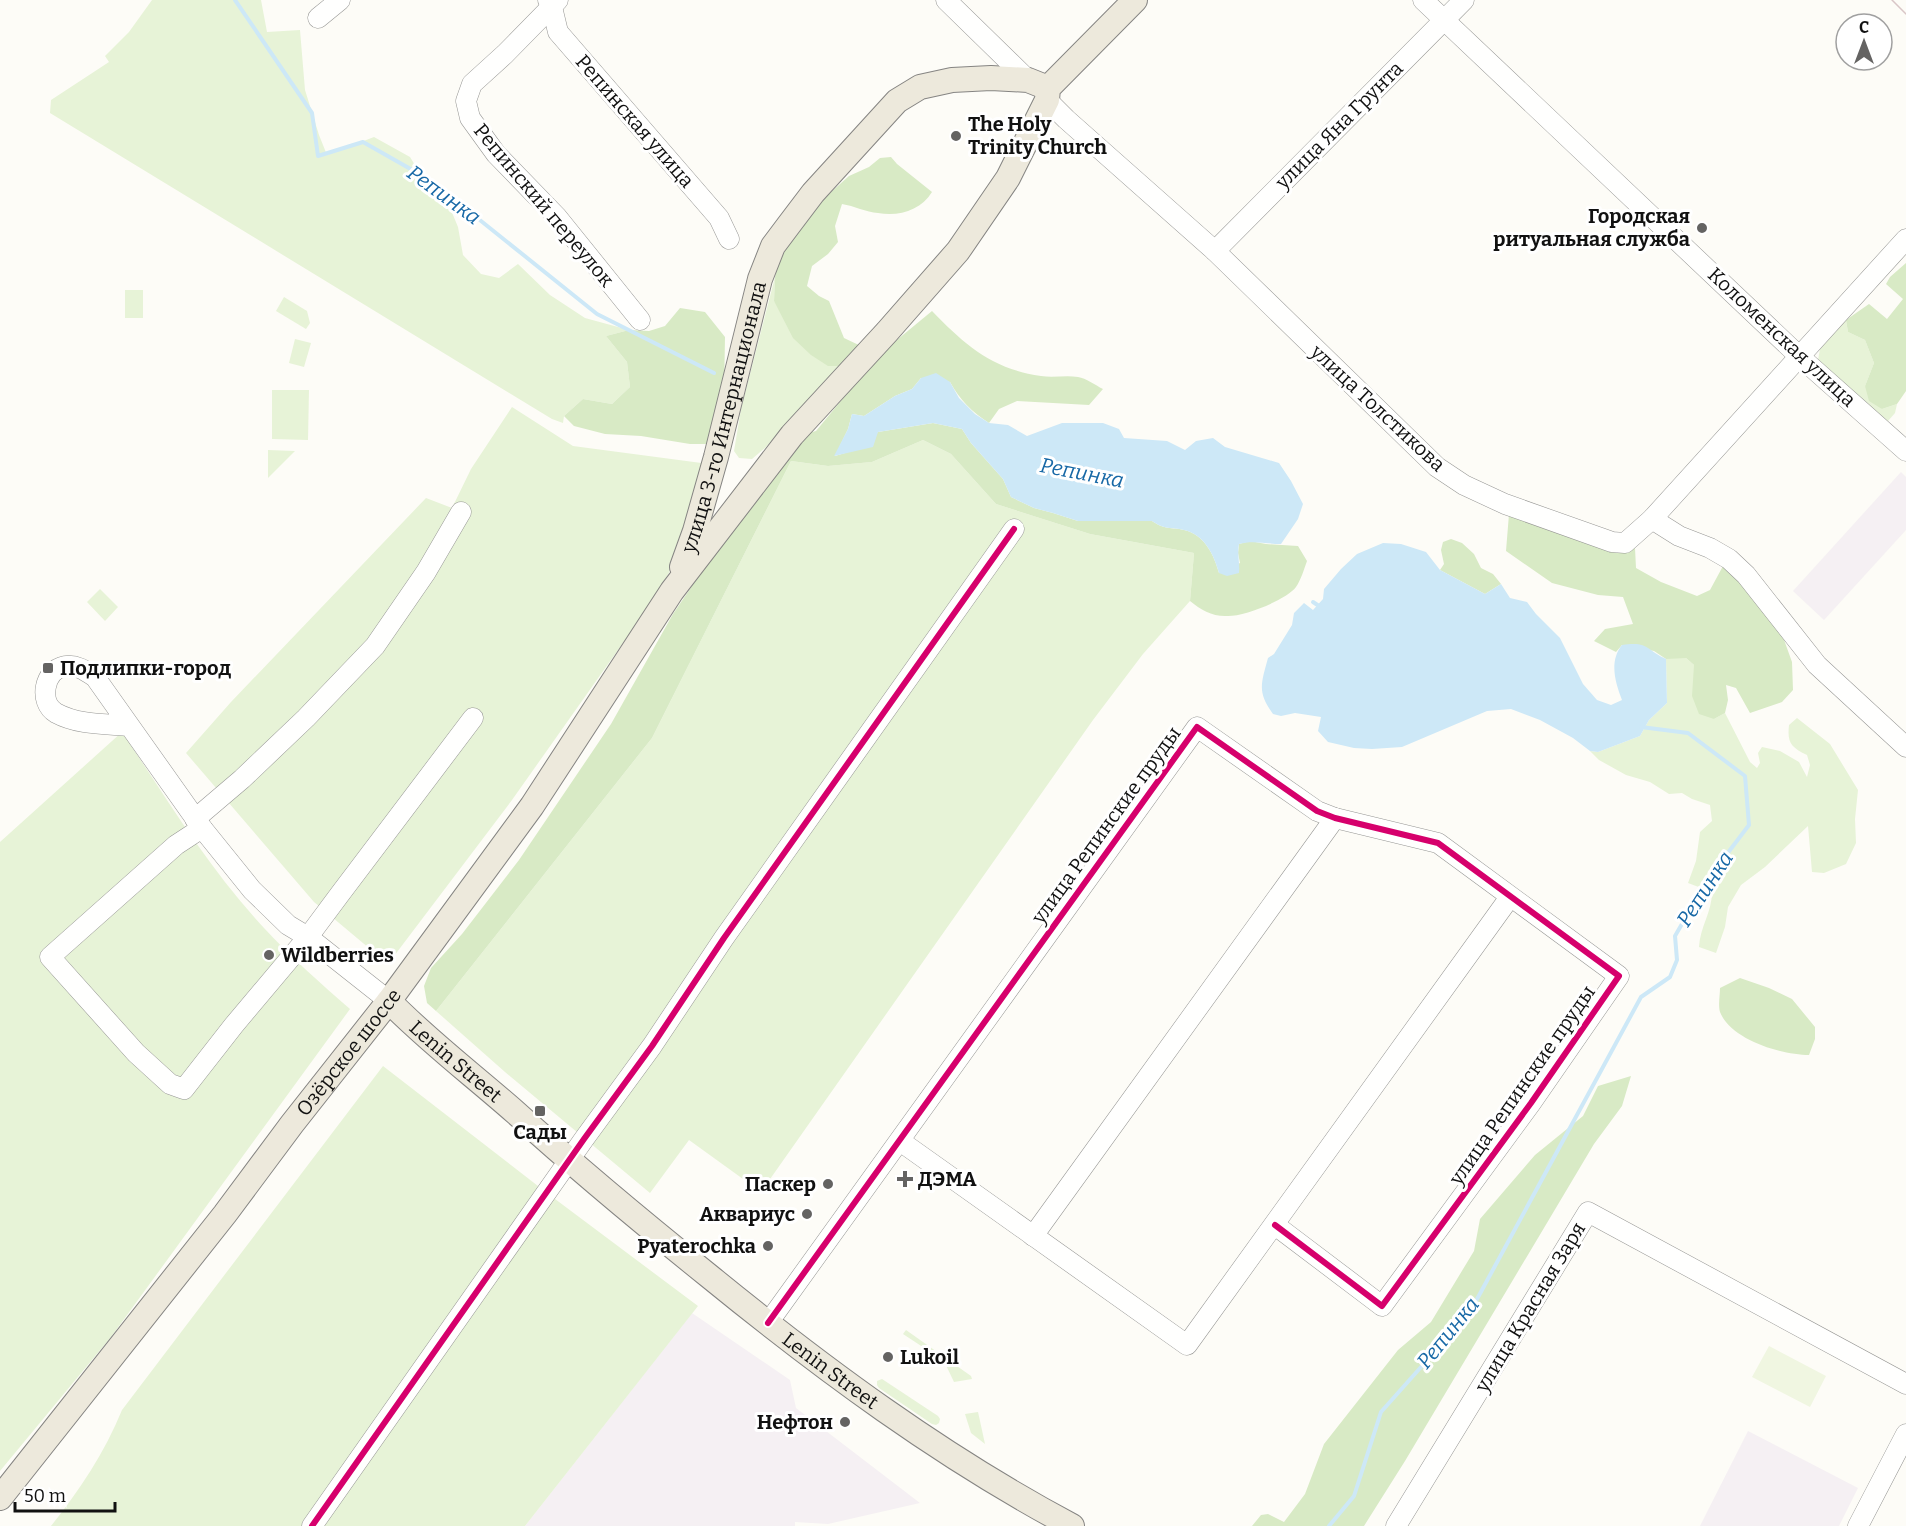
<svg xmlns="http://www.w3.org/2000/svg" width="1906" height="1526" font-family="Bitter,serif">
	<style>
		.industrial { fill: #f5f0f3 }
		.green { fill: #e7f3d7 }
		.forest { fill: #d8eac5 }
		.pitch { fill: #f0f6e1 }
		.water { fill: #cde8f7 }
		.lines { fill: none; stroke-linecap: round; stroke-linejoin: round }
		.stream { stroke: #cde8f7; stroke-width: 4 }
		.minor-casing { stroke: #979795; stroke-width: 21 }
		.major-casing { stroke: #858482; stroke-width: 26 }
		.minor { stroke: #fffffe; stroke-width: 20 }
		.major { stroke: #ede9dc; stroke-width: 24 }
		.tram { stroke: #d9c6c7; stroke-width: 1.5 }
		.cycleway-casing { stroke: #fff; stroke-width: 10 }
		.cycleway { stroke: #d6006c; stroke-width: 6 }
		.poi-dot { fill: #646362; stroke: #fff; stroke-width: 2 }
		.labels { text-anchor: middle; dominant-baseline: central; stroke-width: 6; stroke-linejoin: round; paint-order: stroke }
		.street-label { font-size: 20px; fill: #111; stroke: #fff }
		.poi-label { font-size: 20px; font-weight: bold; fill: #111; stroke: #fff; text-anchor: start }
		.water-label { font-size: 21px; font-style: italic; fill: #1768a6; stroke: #fff }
	</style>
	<rect width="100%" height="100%" fill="#fdfcf7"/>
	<!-- industrial -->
	<g class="industrial">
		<polygon points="1901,472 1906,477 1906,530 1824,620 1793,591"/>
		<polygon points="692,1313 790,1380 796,1408 920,1503 828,1524 795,1522 795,1526 525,1526"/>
		<polygon points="1748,1431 1858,1488 1839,1526 1700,1526"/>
	</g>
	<!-- green -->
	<g class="green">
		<polygon points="152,0 261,0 267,32 300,30 305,90 319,135 327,155 374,137 410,157 418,170 441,186 458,227 463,255 481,274 499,278 518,264 550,295 585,318 629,330 606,336 627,362 630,387 612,404 583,399 564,416 563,423 552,419 50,113 51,100 109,62 105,56 129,32"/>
		<polygon points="775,277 774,301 840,366 765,448 752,459 739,458 734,451 741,409"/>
		<rect x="125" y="290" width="18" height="28"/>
		<polygon points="284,297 307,311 310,323 306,329 276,311"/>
		<polygon points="1846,320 1848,332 1865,340 1874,363 1865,386 1882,409 1897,404 1895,413 1888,421 1876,418 1818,360 1820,349"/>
		<polygon points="295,339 311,343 304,367 289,363"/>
		<polygon points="272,390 309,390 308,440 272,439"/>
		<polygon points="512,407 573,446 709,464 669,573 642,616 512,800 388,964 314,902 186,753 231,702 426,498 452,508 471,469"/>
		<polygon points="923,440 951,454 996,504 1090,534 1194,553 1190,601 1143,654 1093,720 761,1192 689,1140 650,1193 505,1072 436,1011 652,738 791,461 828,466 872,462"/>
		<polygon points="268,450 295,451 268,478"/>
		<polygon points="100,589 118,607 105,621 87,602"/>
		<path d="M1669,658H1686L1694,665L1714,719L1725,713L1750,762L1757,768L1760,763L1758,753L1762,747L1780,751L1799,762L1807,777L1810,765L1807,755C1791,747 1787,743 1789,725L1797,718L1830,744L1858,790L1855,819L1856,843L1846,864L1824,873L1812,872L1808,826L1765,867L1741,885L1728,907L1725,927L1716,953L1699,947C1700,927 1712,912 1712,892L1688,883L1696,861L1700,832L1712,821L1710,805L1692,799L1682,793L1669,794L1650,782L1626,775L1599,760L1590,751L1598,752L1640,736L1649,720L1667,703L1666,659Z"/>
		<path d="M122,732C167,799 209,869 264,928C291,957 320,983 350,1009L111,1337L0,1471V842Z"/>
		<path d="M383,1066L547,1193L698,1306L525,1526H51C79,1491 105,1452 122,1410Z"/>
		<polygon points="906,1330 971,1376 972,1379 954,1382 944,1361 903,1334"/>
		<polygon points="882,1379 938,1416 940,1419 939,1423 936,1425 932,1424 879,1388 877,1385 877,1381"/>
		<polygon points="978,1412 985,1444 971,1433 965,1414"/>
	</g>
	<!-- forest -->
	<g class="forest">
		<path d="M891,157L897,164L932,192C921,210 899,217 878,213C866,212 854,206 842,204L835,226L838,242L828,254L812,266L807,286L819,296L829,301L844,338L863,347L840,366H828L811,355L793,338L774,301L775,277L778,260L794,232L830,193L849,176L869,167L880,158Z"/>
		<polygon points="1906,263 1906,391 1897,404 1882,409 1869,401 1865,386 1874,363 1865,340 1848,332 1846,320 1869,304 1887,319 1903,299 1886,284 1890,277"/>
		<polygon points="680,308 705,312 725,337 724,394 710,444 690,444 641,436 605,434 574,426 564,416 583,399 612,404 630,387 627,362 606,336 629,330 649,331 665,326"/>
		<path d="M932,311C965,345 992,369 1041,376C1053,378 1066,375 1078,377C1086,378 1095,385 1103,389L1089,405L1017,401L999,409L989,423C972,412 960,400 950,382L921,378L912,389L895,396L864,416L852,414L848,429L835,456L848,452L878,432L933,423L962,429L971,443L1003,479L1011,497L1034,508L1053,513L1078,521H1152C1165,530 1171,527 1184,530C1205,535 1214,555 1219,573L1240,563L1238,553L1239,544L1250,541L1266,544L1298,546L1307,561C1304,569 1301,580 1296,587C1286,600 1245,616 1228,616C1213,617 1201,610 1190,601L1194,553L1090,534L996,504L951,454L923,440L872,462L828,466L791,461L652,738L436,1011L427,1003L424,986L431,968L462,934L519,860L611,724L673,614L736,521L801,435L816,431L849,391L892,344Z"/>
		<polygon points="1509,514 1617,553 1635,548 1636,568 1661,582 1697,596 1710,590 1723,566 1747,581 1783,637 1792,662 1793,690 1782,702 1750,713 1736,688 1726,685 1728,700 1725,713 1714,719 1699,714 1692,696 1694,665 1686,658 1666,659 1654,651 1622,645 1616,652 1594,641 1605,629 1633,624 1623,597 1598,595 1552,583 1506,551"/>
		<polygon points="1451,539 1462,543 1474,554 1481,568 1493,574 1501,584 1485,594 1440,570 1444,564 1441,550 1443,542"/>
		<path d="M1740,978L1769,988L1792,999L1815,1027V1039L1809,1055C1782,1055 1731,1040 1720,1012C1718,1005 1720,995 1720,988Z"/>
		<polygon points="1631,1076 1622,1106 1594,1144 1405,1461 1364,1526 1252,1526 1261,1515 1268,1514 1284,1522 1305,1494 1324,1444 1398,1350 1431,1322 1474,1251 1480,1219 1535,1155 1583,1116 1598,1086"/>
	</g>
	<!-- pitch -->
	<polygon class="pitch" points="1769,1346 1826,1376 1810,1407 1752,1377"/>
	<!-- water -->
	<g class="water">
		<path d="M936,373L950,382L959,398L975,414L989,423L1008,425L1027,436L1062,423H1103L1119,429L1124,438L1167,441L1185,450L1196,441L1213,438L1225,447L1279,463L1291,481L1303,504L1298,519L1281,544C1266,544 1253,540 1239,544C1237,554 1240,563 1239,573L1227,576L1219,573C1214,555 1205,535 1184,530C1171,527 1165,530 1152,521H1078L1053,513L1034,508L1011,497L1003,479L971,443L962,429L933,423L878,432L873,447L834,456L848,429L852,414L864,416L895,396L912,389L921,378Z"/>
		<path d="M1383,543L1401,544L1426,552L1440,570L1485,594L1501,584L1510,598L1527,602L1536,614L1560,638L1583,684L1597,700L1611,705L1622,700C1615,682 1609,661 1622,645C1649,641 1646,650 1666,659L1667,703L1649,720L1640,736L1598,752L1590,751L1573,738L1540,720L1511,709L1487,711L1402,747L1372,749L1354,748L1328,742L1318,731L1321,717L1295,713L1281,716L1273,714C1257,692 1261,684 1268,658L1274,654L1292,625L1294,613L1304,603L1313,610L1323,599L1324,589L1341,569L1357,554Z"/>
	</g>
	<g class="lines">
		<!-- stream -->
		<g class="stream">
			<polyline points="235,0 312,113 318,156 363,142 430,180 597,314 714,373"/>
			<polyline points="1313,602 1322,608"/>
			<polyline points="1329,1526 1354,1496 1381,1412 1470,1312 1641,997 1670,977 1677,960 1675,936 1708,879 1749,825 1745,776 1688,733 1641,727"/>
		</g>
		<defs>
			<g id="minor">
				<polyline points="548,0 552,7 558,32 719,218 729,239"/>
				<polyline points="558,0 505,54 472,84 466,101 470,118 496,154 557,217 640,320"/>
				<polyline points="946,0 1028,80"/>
				<polyline points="1423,0 1799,356 1906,451"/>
				<polyline points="318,18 340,0"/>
				<polyline points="1047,100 1066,119 1215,251 1437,467 1464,485 1505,504 1612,542 1625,543 1652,519 1906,239"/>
				<polyline points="1215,251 1464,0"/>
				<polyline points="1652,519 1679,536 1710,548 1729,559 1746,575 1817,665 1906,747"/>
				<path d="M129,726C105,724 78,725 56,713C38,702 44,670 65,666C76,664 86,671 95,677L202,828L252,890L288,925L308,937L389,1001"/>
				<polyline points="195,819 242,779 306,718 375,646 426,572 461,512"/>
				<polyline points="202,828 176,845 50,957 136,1053 170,1084 184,1089 234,1025 308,937 340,894 473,718"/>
				<polyline points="900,1141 1187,1345 1510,897"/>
				<polyline points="1033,1236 1335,818"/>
				<polyline points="768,1323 1197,727 1317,811 1335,818 1438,843 1619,976 1531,1103 1382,1306 1275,1225"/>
				<polyline points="312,1526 584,1139 652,1046 724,938 1014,529"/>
				<polyline points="1396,1526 1588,1212 1906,1384"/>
				<polyline points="1858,1526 1906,1434"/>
			</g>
			<g id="major">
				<path id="s1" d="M682,567L695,531L716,457L760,279L773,246L788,226L813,193L897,101L920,87L952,80L991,78L1028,80L1048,88"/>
				<path id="s2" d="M389,1001C428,1041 473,1075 515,1112C578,1169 643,1223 709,1276C823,1369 942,1457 1072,1526"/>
				<path id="s3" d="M0,1498L225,1214L292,1124L389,1001L532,806L672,591L792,435L887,332L958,251L1008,178L1047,100L1048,88L1135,0"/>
			</g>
		</defs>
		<!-- minor casing -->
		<use href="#minor" class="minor-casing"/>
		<!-- major casing -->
		<use href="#major" class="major-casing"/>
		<!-- minor -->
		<use href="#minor" class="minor"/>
		<!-- major -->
		<use href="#major" class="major"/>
		<!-- tram -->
		<polyline class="tram" points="1892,0 1906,14"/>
		<defs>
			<g id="cycleway">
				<polyline points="768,1323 1197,727 1317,811 1335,818 1438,843 1619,976 1531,1103 1382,1306 1275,1225"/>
				<polyline points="312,1526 584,1139 652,1046 724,938 1014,529"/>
			</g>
		</defs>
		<!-- cycleway casing -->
		<use href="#cycleway" class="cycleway-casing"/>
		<!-- cycleway -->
		<use href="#cycleway" class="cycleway"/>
	</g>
	<!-- markers -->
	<g class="poi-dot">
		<circle cx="956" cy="136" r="6"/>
		<circle cx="1702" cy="228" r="6"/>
		<rect x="42" y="662" width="12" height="12" rx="3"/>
		<circle cx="269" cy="955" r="6"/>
		<rect x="534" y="1105" width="12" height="12" rx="3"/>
		<path d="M902 1170h6v6h6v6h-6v6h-6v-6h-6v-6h6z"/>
		<circle cx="828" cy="1184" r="6"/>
		<circle cx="807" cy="1214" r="6"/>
		<circle cx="768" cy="1246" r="6"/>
		<circle cx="888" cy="1357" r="6"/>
		<circle cx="845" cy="1422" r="6"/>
	</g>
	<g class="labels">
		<!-- street labels -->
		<g class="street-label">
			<text transform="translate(635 121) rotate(49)">Репинская улица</text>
			<text transform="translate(1339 125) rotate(-45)">улица Яна Грунта</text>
			<text transform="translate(544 205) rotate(50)">Репинский переулок</text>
			<text transform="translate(1782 337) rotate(43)">Коломенская улица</text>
			<text transform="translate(1378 408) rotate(43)">улица Толстикова</text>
			<text stroke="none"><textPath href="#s1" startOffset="156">улица 3-го Интернационала</textPath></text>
			<text transform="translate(1106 825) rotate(-54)">улица Репинские пруды</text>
			<text stroke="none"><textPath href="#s3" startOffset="566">Озёрское шоссе</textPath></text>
			<text stroke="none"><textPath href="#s2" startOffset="90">Lenin Street</textPath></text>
			<text transform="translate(1522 1085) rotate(-55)">улица Репинские пруды</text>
			<text transform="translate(1530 1307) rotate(-59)">улица Красная Заря</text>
			<text stroke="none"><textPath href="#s2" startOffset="576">Lenin Street</textPath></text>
		</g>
		<!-- poi labels -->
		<g class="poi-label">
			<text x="968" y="124">The Holy<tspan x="968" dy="23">Trinity Church</tspan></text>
			<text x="1690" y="216" text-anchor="end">Городская<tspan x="1690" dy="23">ритуальная служба</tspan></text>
			<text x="60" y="668">Подлипки-город</text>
			<text x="281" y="955">Wildberries</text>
			<text x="540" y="1132" text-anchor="middle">Сады</text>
			<text x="918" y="1179">ДЭМА</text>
			<text x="816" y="1184" text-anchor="end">Паскер</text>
			<text x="795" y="1214" text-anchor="end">Аквариус</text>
			<text x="756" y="1246" text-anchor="end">Pyaterochka</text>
			<text x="900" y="1357">Lukoil</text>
			<text x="833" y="1422" text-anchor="end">Нефтон</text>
		</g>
		<!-- water labels -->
		<g class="water-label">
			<text transform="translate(444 195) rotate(36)">Репинка</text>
			<text transform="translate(1082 473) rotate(11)">Репинка</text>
			<text transform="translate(1705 889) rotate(-57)">Репинка</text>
			<text transform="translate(1448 1333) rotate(-51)">Репинка</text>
		</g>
	</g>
	<!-- north arrow -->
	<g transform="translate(1864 42)"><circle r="28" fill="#ffffff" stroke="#a0a0a0" stroke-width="1.5"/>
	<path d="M0-4.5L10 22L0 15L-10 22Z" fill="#646362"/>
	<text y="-9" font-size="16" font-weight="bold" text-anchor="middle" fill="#111111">С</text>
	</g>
	<!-- scale -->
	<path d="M15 1502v9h100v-9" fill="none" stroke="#111111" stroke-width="3"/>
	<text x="24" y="1502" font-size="18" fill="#111111" stroke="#ffffff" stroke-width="4.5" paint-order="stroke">50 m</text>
</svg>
